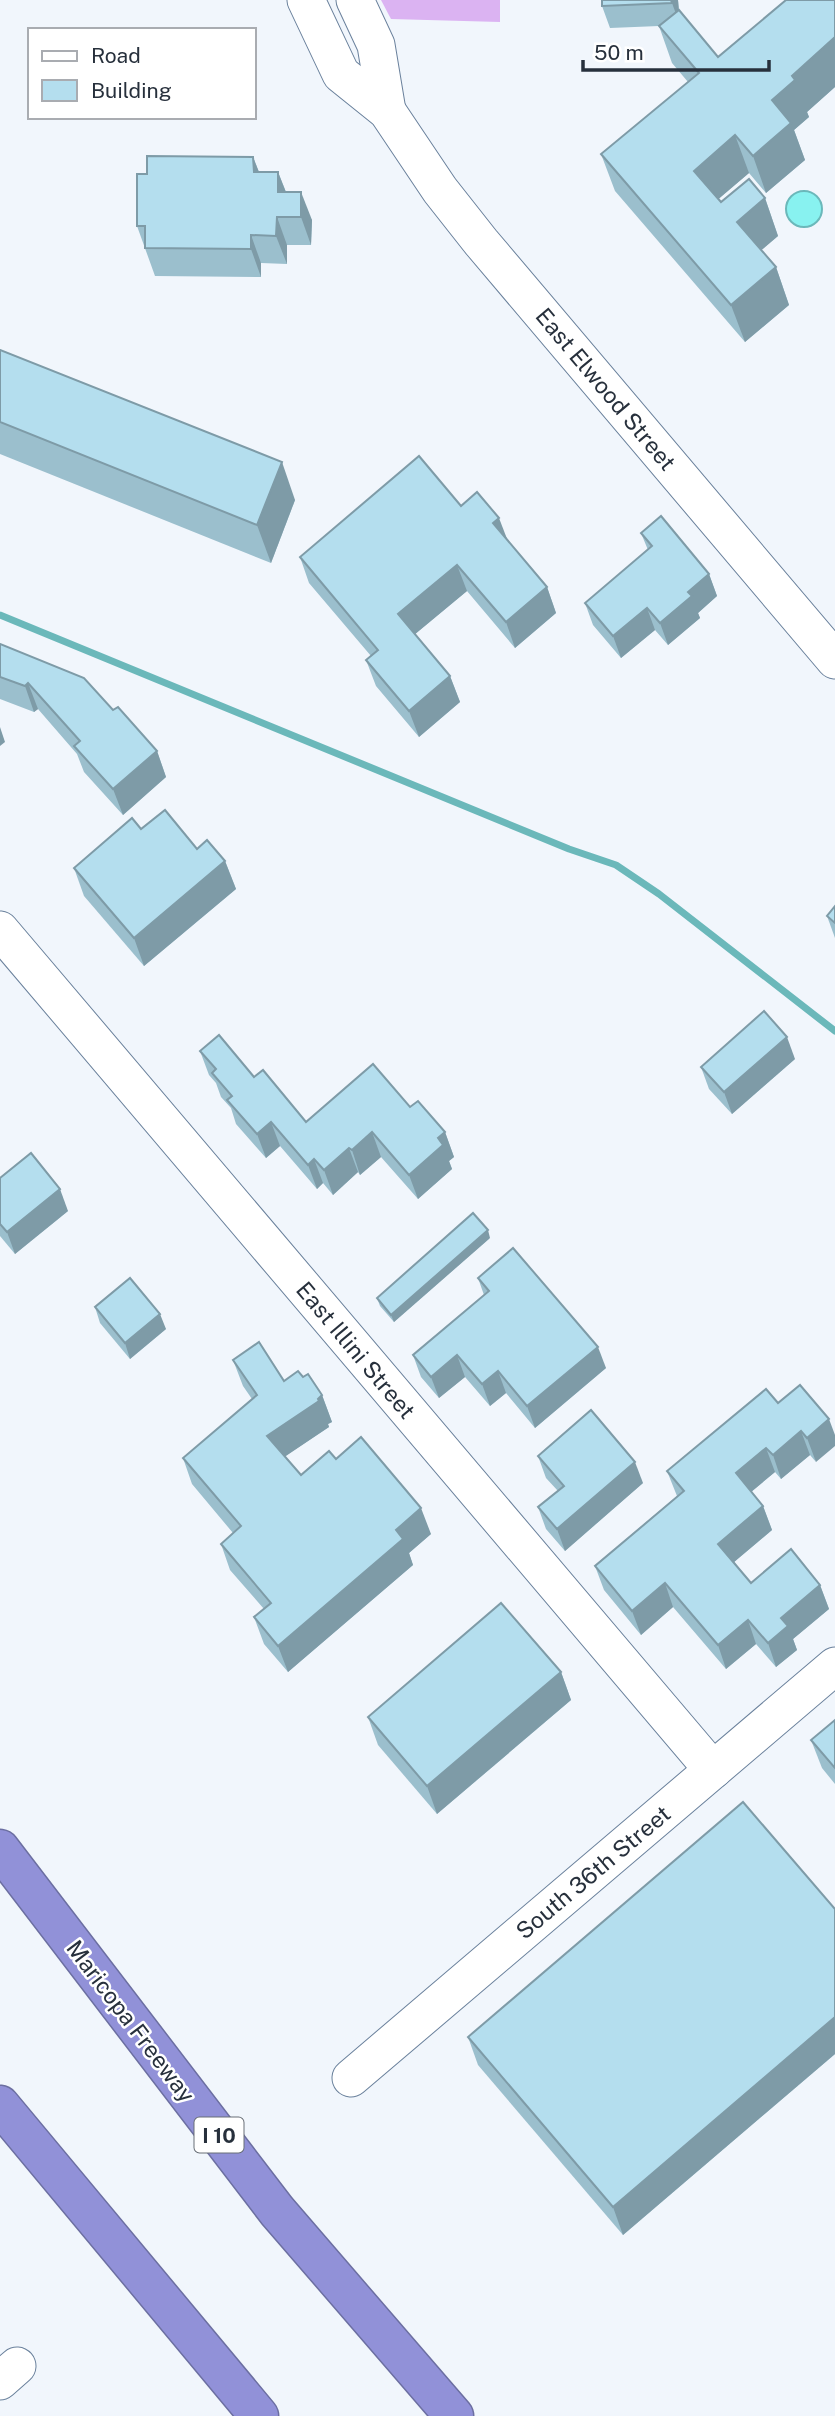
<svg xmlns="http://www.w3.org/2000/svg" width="835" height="2416" font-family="'Public Sans',sans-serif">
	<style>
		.green { fill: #dbb3f2 }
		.water { fill: #88f2f0; stroke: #6bb8ba; stroke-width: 2 }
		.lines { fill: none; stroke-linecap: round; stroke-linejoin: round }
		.stream { stroke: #6bb8ba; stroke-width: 7 }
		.minor-casing { stroke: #6a819c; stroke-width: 39 }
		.highway-casing { stroke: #6c6fa1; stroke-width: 41 }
		.minor { stroke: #fff; stroke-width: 37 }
		.highway { stroke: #9191d8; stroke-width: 38 }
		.wall { fill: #9bbfcd }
		.shaded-wall { fill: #7e9ba7 }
		.building { fill: #b4deee; stroke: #7e9ba7; stroke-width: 2 }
		.labels { text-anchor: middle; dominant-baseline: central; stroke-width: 5; stroke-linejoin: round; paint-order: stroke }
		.shield { fill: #fff; stroke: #686e76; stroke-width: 2 }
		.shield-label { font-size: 21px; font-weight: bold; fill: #27303c }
		.street-label { font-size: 23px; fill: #27303c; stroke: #fff }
	</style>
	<rect width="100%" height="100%" fill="#f1f6fc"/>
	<!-- green -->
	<polygon class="green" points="381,0 500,0 500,22 391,19"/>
	<!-- water -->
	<circle class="water" cx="804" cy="209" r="18"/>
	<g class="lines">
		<!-- stream -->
		<polyline class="stream" points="0,615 569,849 616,865 659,894 835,1031"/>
		<defs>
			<g id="minor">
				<polyline points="306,0 341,74 387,111 440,190 481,242 835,660"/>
				<polyline points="355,0 376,45 387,111"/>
				<polyline points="0,930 713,1770"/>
				<polyline points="351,2078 835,1666"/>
				<polyline points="0,2381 17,2366"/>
			</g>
			<g id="highway">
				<polyline points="0,1849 277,2211 454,2416"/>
				<polyline points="0,2105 259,2416"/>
			</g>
		</defs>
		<!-- minor casing -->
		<use href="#minor" class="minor-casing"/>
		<!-- highway casing -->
		<use href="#highway" class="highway-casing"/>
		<!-- minor -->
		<use href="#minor" class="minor"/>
		<!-- highway -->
		<use href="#highway" class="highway"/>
	</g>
	<!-- wall -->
	<g class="wall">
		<polygon points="602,0 678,0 679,10 718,57 835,0 835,87 807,112 809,117 794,130 805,160 766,193 749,173 718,199 721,202 765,198 778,236 761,250 776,267 789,305 745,342 615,191 601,154 688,82 672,63 659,26 610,28 602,6"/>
		<polygon points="253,157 259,172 278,172 286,192 312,220 311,245 287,245 287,264 261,263 261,277 155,276 137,226 147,174"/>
		<polygon points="0,350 295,500 271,563 0,454"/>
		<polygon points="461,506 507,541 547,587 556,613 515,648 467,591 415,634 450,676 460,702 419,737 376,686 366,660 371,656 309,583 300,557"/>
		<polygon points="641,533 709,574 717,596 698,613 700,618 668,645 655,630 621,658 593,625 585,603 648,550"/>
		<polygon points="0,644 113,710 157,751 166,777 123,815 84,772 77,754 38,709 34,712 0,699"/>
		<polygon points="141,829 197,849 225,861 236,889 144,966 84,896 74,868"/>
		<polygon points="835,906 835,938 827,916"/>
		<polygon points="200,1051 254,1077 306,1122 410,1107 445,1132 454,1157 449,1161 452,1169 418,1199 381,1157 360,1175 358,1172 333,1195 323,1183 317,1189 280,1146 266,1158 236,1124 231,1108 221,1097 216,1083 209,1075"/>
		<polygon points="795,1059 732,1114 709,1089 701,1067"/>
		<polygon points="0,1178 68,1211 15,1254 0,1236"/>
		<polygon points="490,1238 394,1322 380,1306 377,1298"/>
		<polygon points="478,1278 606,1368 535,1428 506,1393 490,1406 465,1377 439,1398 421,1377 413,1355 484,1295"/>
		<polygon points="95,1307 166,1329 130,1359 100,1323"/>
		<polygon points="233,1360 284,1381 303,1377 322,1395 332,1422 328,1424 329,1427 285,1456 301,1475 336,1459 431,1534 409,1553 413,1565 288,1672 264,1644 254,1617 264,1609 230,1570 221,1544 233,1533 192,1484 183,1458 252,1399 243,1386"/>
		<polygon points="800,1385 816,1462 810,1455 781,1479 775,1472 751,1492 763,1506 772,1530 734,1562 751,1583 820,1585 829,1609 793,1639 797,1650 776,1667 756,1644 726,1669 673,1607 641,1635 604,1590 595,1566 677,1496 667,1471 778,1403"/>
		<polygon points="538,1456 643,1483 565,1551 546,1529 538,1507 558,1491 546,1478"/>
		<polygon points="561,1672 571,1700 437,1814 378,1745 368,1717"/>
		<polygon points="835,1720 835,1784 822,1768 811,1740"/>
		<polygon points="835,1909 835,2054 623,2235 478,2065 468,2037"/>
	</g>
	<!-- shaded-wall -->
	<g class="shaded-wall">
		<polygon points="671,0 678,0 680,25 672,3"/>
		<polygon points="835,37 835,87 807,112 809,117 794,130 805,160 766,193 753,156 772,100 792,76"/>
		<polygon points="735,135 749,173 708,208 694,171"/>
		<polygon points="253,157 264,185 254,172"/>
		<polygon points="278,172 289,200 278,192"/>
		<polygon points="301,192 312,220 311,245 301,217"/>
		<polygon points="765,198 778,236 751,259 737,222"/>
		<polygon points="277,217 287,245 287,264 276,236"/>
		<polygon points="251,235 261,263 261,277 251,249"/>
		<polygon points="776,267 789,305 745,342 731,305"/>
		<polygon points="282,462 295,500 271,563 257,525"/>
		<polygon points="499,518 509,544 493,523"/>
		<polygon points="457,565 467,591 408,640 398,614"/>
		<polygon points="709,574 717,596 698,613 700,618 668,645 660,623 688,592"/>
		<polygon points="547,587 556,613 515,648 506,622"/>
		<polygon points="647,608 655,630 621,658 613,636"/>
		<polygon points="450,676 460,702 419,737 409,711"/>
		<polygon points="28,683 38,709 34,712 25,686"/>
		<polygon points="0,727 5,742 0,746"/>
		<polygon points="157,751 166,777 123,815 113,789"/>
		<polygon points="225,861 236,889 144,966 134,938"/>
		<polygon points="787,1037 795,1059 732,1114 724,1092"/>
		<polygon points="271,1122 280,1146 266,1158 257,1134"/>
		<polygon points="372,1132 381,1157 360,1175 352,1150"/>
		<polygon points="445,1132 454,1157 449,1161 452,1169 418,1199 409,1175 438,1138"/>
		<polygon points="349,1148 358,1172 333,1195 324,1170"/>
		<polygon points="314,1159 323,1183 317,1189 308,1165"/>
		<polygon points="60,1189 68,1211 15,1254 7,1232"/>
		<polygon points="488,1230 490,1238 394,1322 391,1315"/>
		<polygon points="160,1314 166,1329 130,1359 125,1343"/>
		<polygon points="598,1347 606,1368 535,1428 527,1406"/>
		<polygon points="457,1355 465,1377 439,1398 431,1377"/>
		<polygon points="498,1371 506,1393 490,1406 482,1384"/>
		<polygon points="322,1395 332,1422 328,1424 329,1427 277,1462 267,1436"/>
		<polygon points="829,1419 835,1435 835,1446 816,1462 807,1438"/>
		<polygon points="801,1431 810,1455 781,1479 773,1455"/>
		<polygon points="766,1448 775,1472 745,1497 736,1473"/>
		<polygon points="635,1462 643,1483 565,1551 557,1529"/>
		<polygon points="763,1506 772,1530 727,1568 718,1544"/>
		<polygon points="421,1508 431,1534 409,1553 413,1565 288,1672 278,1646 396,1530"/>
		<polygon points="665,1583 673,1607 641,1635 632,1611"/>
		<polygon points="820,1585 829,1609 793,1639 797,1650 776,1667 768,1643 781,1618"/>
		<polygon points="748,1620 756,1644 726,1669 718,1645"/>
		<polygon points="561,1672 571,1700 437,1814 427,1786"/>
		<polygon points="835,2017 835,2054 623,2235 613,2207"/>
	</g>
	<!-- building -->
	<g class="building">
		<polygon points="602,0 671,0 672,3 602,6"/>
		<polygon points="786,0 835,0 835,37 792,76 795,80 772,100 791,123 753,156 735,135 694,171 721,202 749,179 765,198 737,222 776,267 731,305 601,154 699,73 659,26 679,10 718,57"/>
		<polygon points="147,156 253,157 254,172 278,172 278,192 301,192 301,217 277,217 276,236 251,235 251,249 145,248 145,226 137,226 137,174 147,174"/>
		<polygon points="0,350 282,462 257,525 0,422"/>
		<polygon points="419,456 461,506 477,492 499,518 493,523 547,587 506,622 457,565 398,614 450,676 409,711 366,660 378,650 300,557"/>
		<polygon points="661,516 709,574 688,592 692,596 660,623 647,608 613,636 585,603 652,546 641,533"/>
		<polygon points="0,644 84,678 113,710 118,707 157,751 113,789 74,746 80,741 28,683 25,686 0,677"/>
		<polygon points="165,810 197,849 207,840 225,861 134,938 74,868 132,818 141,829"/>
		<polygon points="835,906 835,923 827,916"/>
		<polygon points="764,1011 787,1037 724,1092 701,1067"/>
		<polygon points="219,1035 254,1077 263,1070 306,1122 373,1064 410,1107 418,1101 445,1132 438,1138 443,1145 409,1175 372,1132 352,1150 349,1148 324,1170 314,1159 308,1165 271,1122 257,1134 227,1100 232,1096 212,1073 216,1069 200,1051"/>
		<polygon points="31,1153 60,1189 7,1232 0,1224 0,1178"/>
		<polygon points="473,1213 488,1230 391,1315 377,1298"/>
		<polygon points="513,1248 598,1347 527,1406 498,1371 482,1384 457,1355 431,1377 413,1355 489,1291 478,1278"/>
		<polygon points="130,1278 160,1314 125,1343 95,1307"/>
		<polygon points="259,1342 284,1381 298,1371 303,1377 308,1374 322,1395 318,1399 319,1401 267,1436 301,1475 329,1451 336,1459 361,1437 421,1508 396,1530 403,1539 278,1646 254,1617 271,1603 221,1544 241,1526 183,1458 257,1395 233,1360"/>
		<polygon points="800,1385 829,1419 807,1438 801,1431 773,1455 766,1448 736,1473 763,1506 718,1544 751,1583 791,1549 820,1585 781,1618 788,1626 768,1643 748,1620 718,1645 665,1583 632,1611 595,1566 684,1491 667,1471 766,1389 778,1403"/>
		<polygon points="591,1410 635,1462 557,1529 538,1507 564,1486 538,1456"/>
		<polygon points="501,1603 561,1672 427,1786 368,1717"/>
		<polygon points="835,1720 835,1768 811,1740"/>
		<polygon points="743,1802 835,1909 835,2017 613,2207 468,2037"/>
	</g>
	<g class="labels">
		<!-- shield labels -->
		<rect class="shield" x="194.5" y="2117.5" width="49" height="35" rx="5"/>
		<g class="shield-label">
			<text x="219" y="2135">I 10</text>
		</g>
		<!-- street labels -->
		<g class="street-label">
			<text transform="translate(606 389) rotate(50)">East Elwood Street</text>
			<text transform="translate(356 1350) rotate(50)">East Illini Street</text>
			<text transform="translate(593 1872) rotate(-40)">South 36th Street</text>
			<text transform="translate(131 2021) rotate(53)">Maricopa Freeway</text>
		</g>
	</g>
	<!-- legend -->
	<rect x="28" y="28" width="228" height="91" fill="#ffffff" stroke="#a9acb1" stroke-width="2"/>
	<rect x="42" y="51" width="35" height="10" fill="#ffffff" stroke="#a9acb1" stroke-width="2"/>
	<text x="91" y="63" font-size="21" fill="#27303c">Road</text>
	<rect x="42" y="80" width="35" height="21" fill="#b4deee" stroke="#a9acb1" stroke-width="2"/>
	<text x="91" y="98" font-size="21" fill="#27303c">Building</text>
	<!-- scale -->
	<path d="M583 60v10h186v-10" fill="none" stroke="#27303c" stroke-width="3.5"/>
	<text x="594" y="60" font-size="21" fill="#27303c" stroke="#ffffff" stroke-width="5" paint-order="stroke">50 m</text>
</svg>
